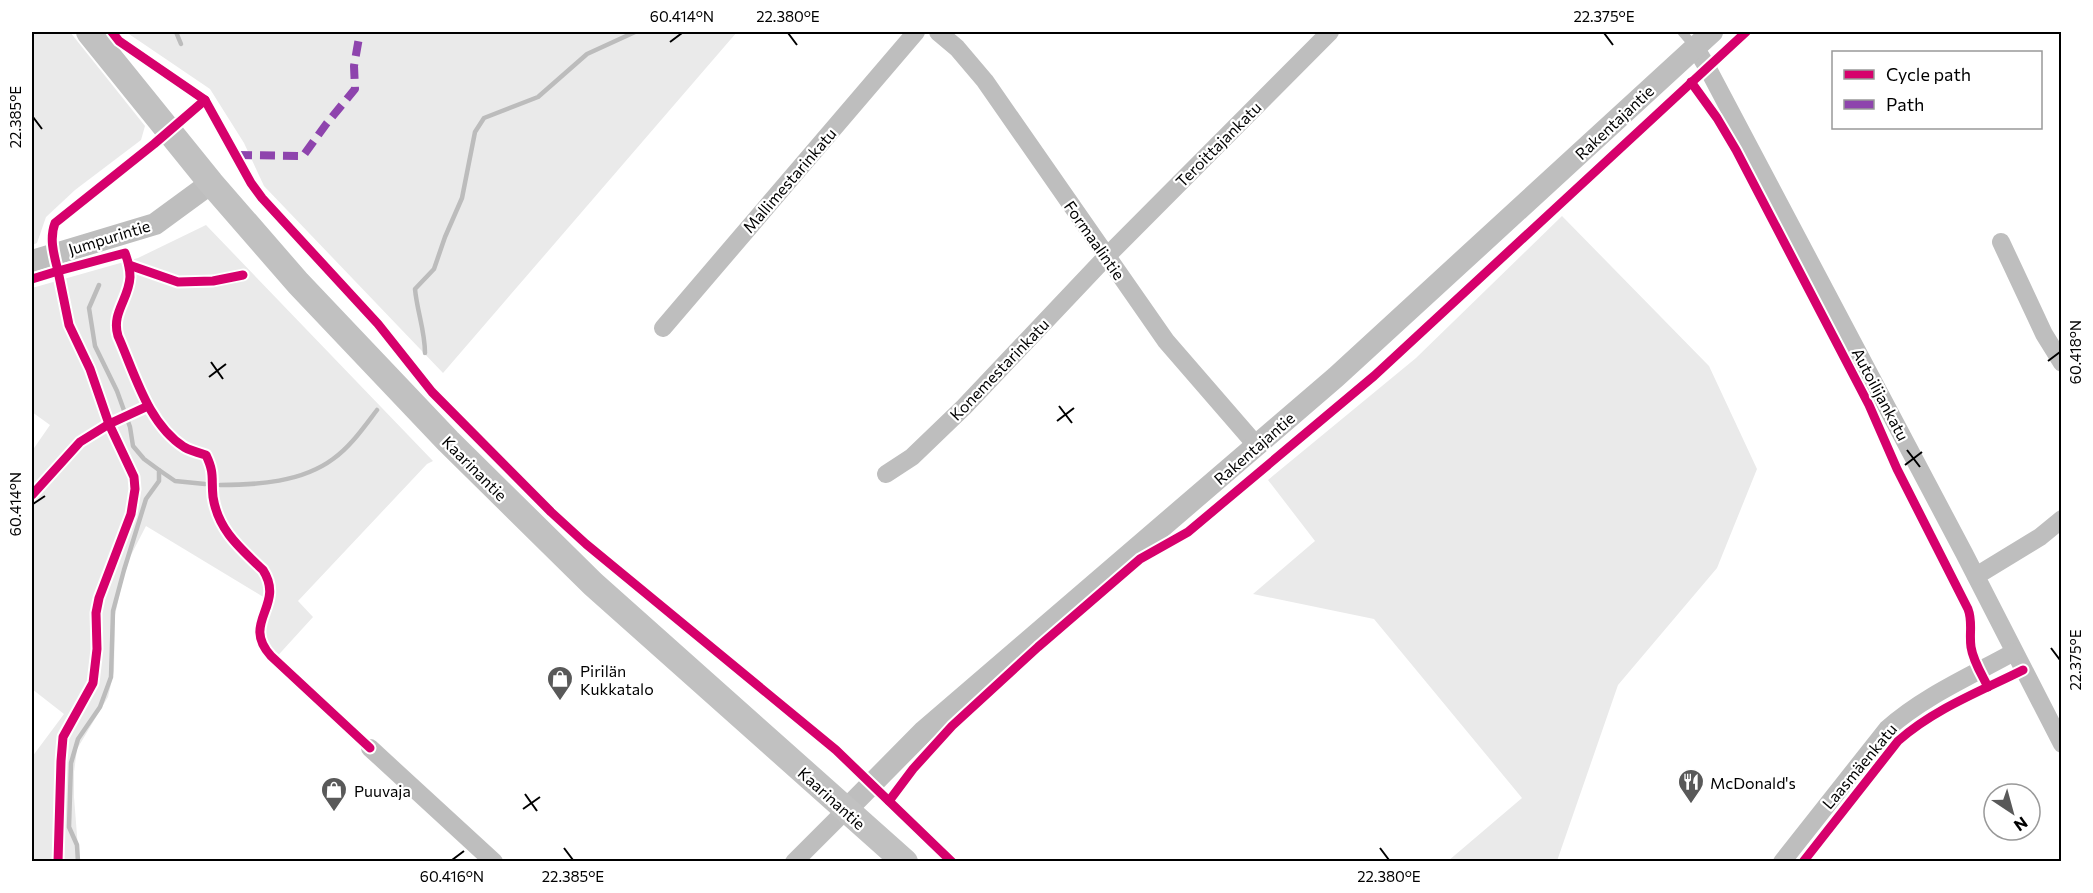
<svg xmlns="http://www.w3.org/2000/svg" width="2093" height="893" font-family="Commissioner,sans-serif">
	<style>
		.green { fill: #eaeaea }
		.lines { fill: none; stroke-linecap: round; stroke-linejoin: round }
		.stream { stroke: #bcbcbc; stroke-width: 4.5 }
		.service { stroke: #bebebe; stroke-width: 9 }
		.minor { stroke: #bebebe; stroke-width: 18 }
		.tertiary { stroke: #bebebe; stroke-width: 22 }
		.secondary { stroke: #c1c1c1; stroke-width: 26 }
		.quiet { stroke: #8e44ad; stroke-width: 8; stroke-dasharray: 15 8; stroke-linecap: butt }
		.cycleway-casing { stroke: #fff; stroke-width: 13 }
		.cycleway { stroke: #d6006c; stroke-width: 9 }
		.ticks { fill: none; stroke: #000; stroke-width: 2 }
		.labels { text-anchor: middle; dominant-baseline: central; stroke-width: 4.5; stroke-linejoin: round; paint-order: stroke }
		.street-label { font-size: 16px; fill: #000; stroke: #fff }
		.poi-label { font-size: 16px; fill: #000; stroke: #fff; text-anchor: start }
		.neatline { fill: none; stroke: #000; stroke-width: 2 }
		.ticks-label { font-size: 15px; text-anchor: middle; fill: #000 }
	</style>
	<rect width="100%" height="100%" fill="#fff"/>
	<!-- green -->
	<g class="green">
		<polygon points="32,32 70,32 145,126 141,140 75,190 46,217 37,243 32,245"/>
		<polygon points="126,32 737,32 443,373 264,186 244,143 210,89"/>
		<polygon points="1562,216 1709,366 1757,469 1717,568 1618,685 1557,861 1448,861 1522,798 1374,619 1253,594 1315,541 1268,480 1416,358"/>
		<path d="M206,225L433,461L427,464L298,601L313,617L272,662C246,635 252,630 265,598L146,526L130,557L123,579L115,615L114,671L108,697L77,749L74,772V797L79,861H32V757L64,714L32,689V451L50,425L32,412V288L138,258Z"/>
	</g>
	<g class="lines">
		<!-- stream -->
		<g class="stream">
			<polyline points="176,32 181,44"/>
			<path d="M425,353C425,331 417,311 415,289L434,269L445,237L462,198L475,132L484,118L538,97L587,54L635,32"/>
			<polyline points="159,470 175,481 205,484"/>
			<path d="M220,485C258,485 302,482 333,459C351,446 364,427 377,410"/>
			<polyline points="78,862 77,845 69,827 71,763 78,739 100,707 111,677 113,611 124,570 146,499 159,481 159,470 144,459 133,446 130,427 117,391 95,346 89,308 99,285"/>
		</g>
		<!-- service -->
		<polyline class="service" points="1682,32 1695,47"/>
		<!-- minor -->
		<g class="minor">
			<polyline points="938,32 957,48 985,81 1166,341 1257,446"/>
			<polyline points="1695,47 1707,67 1964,553 2062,744"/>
			<polyline points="2001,242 2044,334 2062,363"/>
			<polyline points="663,328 916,32"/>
			<polyline points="886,474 912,457 964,407 1106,257 1330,32"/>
			<polyline points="1976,576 2040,537 2062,519"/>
			<polyline points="370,748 494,862"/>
			<polyline points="794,862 846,810"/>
			<path d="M1782,862L1887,729C1924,696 1971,676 2014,652"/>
		</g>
		<!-- tertiary -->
		<g class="tertiary">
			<polyline points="32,261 155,224 211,183"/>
			<polyline points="846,810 924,731 1336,377 1712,32"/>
		</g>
		<!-- secondary -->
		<polyline class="secondary" points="89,32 211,183 298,283 448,441 593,584 905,862"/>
		<!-- quiet -->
		<polyline class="quiet" points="237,155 303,156 327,123 355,89 354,66 360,32"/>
		<defs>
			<g id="cycleway">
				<polyline points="112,32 119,41 205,100 251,183 262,198 378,324 432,392 551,512 586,544 836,750 952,862"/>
				<path d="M1691,82L1717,118L1736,150L1869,405L1897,469L1968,609C1973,622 1969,633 1971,647C1973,661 1982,675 1988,687"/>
				<polyline points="129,265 178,282 213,281 243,275"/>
				<path d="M32,279L58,271C54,255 49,239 55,223L154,144L205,100"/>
				<polyline points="32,495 80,442 109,424 148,406"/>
				<polyline points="889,801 913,769 952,726 1038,647 1140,559 1188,532 1374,376 1746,32"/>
				<path d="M58,862L61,761L63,737L93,683L97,649L96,613L99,598L131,514L135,489L134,477L109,424L90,369L69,325L58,271L125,253C128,261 130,269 130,277C129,299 111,313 118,336C135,374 148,424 184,447C191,451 199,453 206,455C215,474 211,478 213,497C218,530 240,548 263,570C286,606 240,622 271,656L370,748"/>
				<path d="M1803,862L1898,741C1934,709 1981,691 2023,670"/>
			</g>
		</defs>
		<!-- cycleway casing -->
		<use href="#cycleway" class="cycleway-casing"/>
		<!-- cycleway -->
		<use href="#cycleway" class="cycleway"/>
	</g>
	<!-- ticks -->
	<path class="ticks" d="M788,33L797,45M1604,33L1613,45M670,42L682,33M33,117L42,129M2048,361L2060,352M211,362L223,379M209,377L226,364M1059,406L1072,423M1057,421L1074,408M1907,450L1920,467M1905,465L1922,452M33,504L45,496M2051,648L2060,660M525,794L537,811M523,809L540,797M564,848L573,860M1380,848L1389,860M452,860L464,851"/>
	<!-- icons -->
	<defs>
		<symbol id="shop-pin" viewBox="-11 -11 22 30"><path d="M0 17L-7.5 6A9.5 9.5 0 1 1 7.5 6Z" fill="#595959" stroke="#fff"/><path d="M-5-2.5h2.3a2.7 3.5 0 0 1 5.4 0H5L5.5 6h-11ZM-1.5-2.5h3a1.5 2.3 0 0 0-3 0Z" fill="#fff"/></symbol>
		<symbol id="restaurant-pin" viewBox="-11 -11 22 30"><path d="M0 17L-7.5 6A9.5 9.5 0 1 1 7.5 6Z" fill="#595959" stroke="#fff"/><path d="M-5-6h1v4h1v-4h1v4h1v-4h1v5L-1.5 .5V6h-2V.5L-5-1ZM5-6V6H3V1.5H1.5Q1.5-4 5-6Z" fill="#fff"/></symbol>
	</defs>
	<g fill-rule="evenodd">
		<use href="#shop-pin" x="545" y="664" width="30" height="40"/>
		<use href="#restaurant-pin" x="1676" y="767" width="30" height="40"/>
		<use href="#shop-pin" x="319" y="775" width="30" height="40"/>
	</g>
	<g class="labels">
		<!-- street labels -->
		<g class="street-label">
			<text transform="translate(1614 122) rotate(-43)">Rakentajantie</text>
			<text transform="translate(1218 144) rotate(-45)">Teroittajankatu</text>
			<text transform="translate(789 180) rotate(-49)">Mallimestarinkatu</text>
			<text transform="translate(109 237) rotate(-17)">Jumpurintie</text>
			<text transform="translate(1095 240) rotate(55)">Formaalintie</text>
			<text transform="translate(999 369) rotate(-46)">Konemestarinkatu</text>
			<text transform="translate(1881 394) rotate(62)">Autoilijankatu</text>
			<text transform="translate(1254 448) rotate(-41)">Rakentajantie</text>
			<text transform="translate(475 468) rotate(45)">Kaarinantie</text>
			<text transform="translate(1859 766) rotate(-50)">Laasmäenkatu</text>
			<text transform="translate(832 798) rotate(42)">Kaarinantie</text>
		</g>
		<!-- poi labels -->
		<g class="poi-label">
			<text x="580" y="670">Pirilän<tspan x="580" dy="18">Kukkatalo</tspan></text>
			<text x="1710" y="782">McDonald's</text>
			<text x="354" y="790">Puuvaja</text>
		</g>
	</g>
	<!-- border -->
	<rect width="2093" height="893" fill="none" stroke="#ffffff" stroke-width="66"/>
	<!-- legend -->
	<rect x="1832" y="51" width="210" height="78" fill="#ffffff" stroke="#999999" stroke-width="1.5"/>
	<rect x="1844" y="70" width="30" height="9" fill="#d6006c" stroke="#999999" stroke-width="1.5"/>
	<text x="1886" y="81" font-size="18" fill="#000000">Cycle path</text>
	<rect x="1844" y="100" width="30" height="9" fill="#8e44ad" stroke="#999999" stroke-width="1.5"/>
	<text x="1886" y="111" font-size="18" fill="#000000">Path</text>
	<!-- north arrow -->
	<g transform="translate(2012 812) rotate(144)"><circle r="28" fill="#ffffff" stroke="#999999" stroke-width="1.5"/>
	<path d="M0-4.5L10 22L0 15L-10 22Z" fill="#595959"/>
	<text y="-9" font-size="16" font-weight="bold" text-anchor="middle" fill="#000000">N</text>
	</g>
	<rect x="33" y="33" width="2027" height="827" class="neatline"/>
	<g class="ticks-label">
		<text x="682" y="22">60.414°N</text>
		<text x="788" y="22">22.380°E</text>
		<text x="1604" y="22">22.375°E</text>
		<text transform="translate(16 117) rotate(-90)" y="5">22.385°E</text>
		<text transform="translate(2076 352) rotate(-90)" y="5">60.418°N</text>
		<text transform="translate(16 504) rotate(-90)" y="5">60.414°N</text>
		<text transform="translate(2076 660) rotate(-90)" y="5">22.375°E</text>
		<text x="452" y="882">60.416°N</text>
		<text x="573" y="882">22.385°E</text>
		<text x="1389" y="882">22.380°E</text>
	</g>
</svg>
